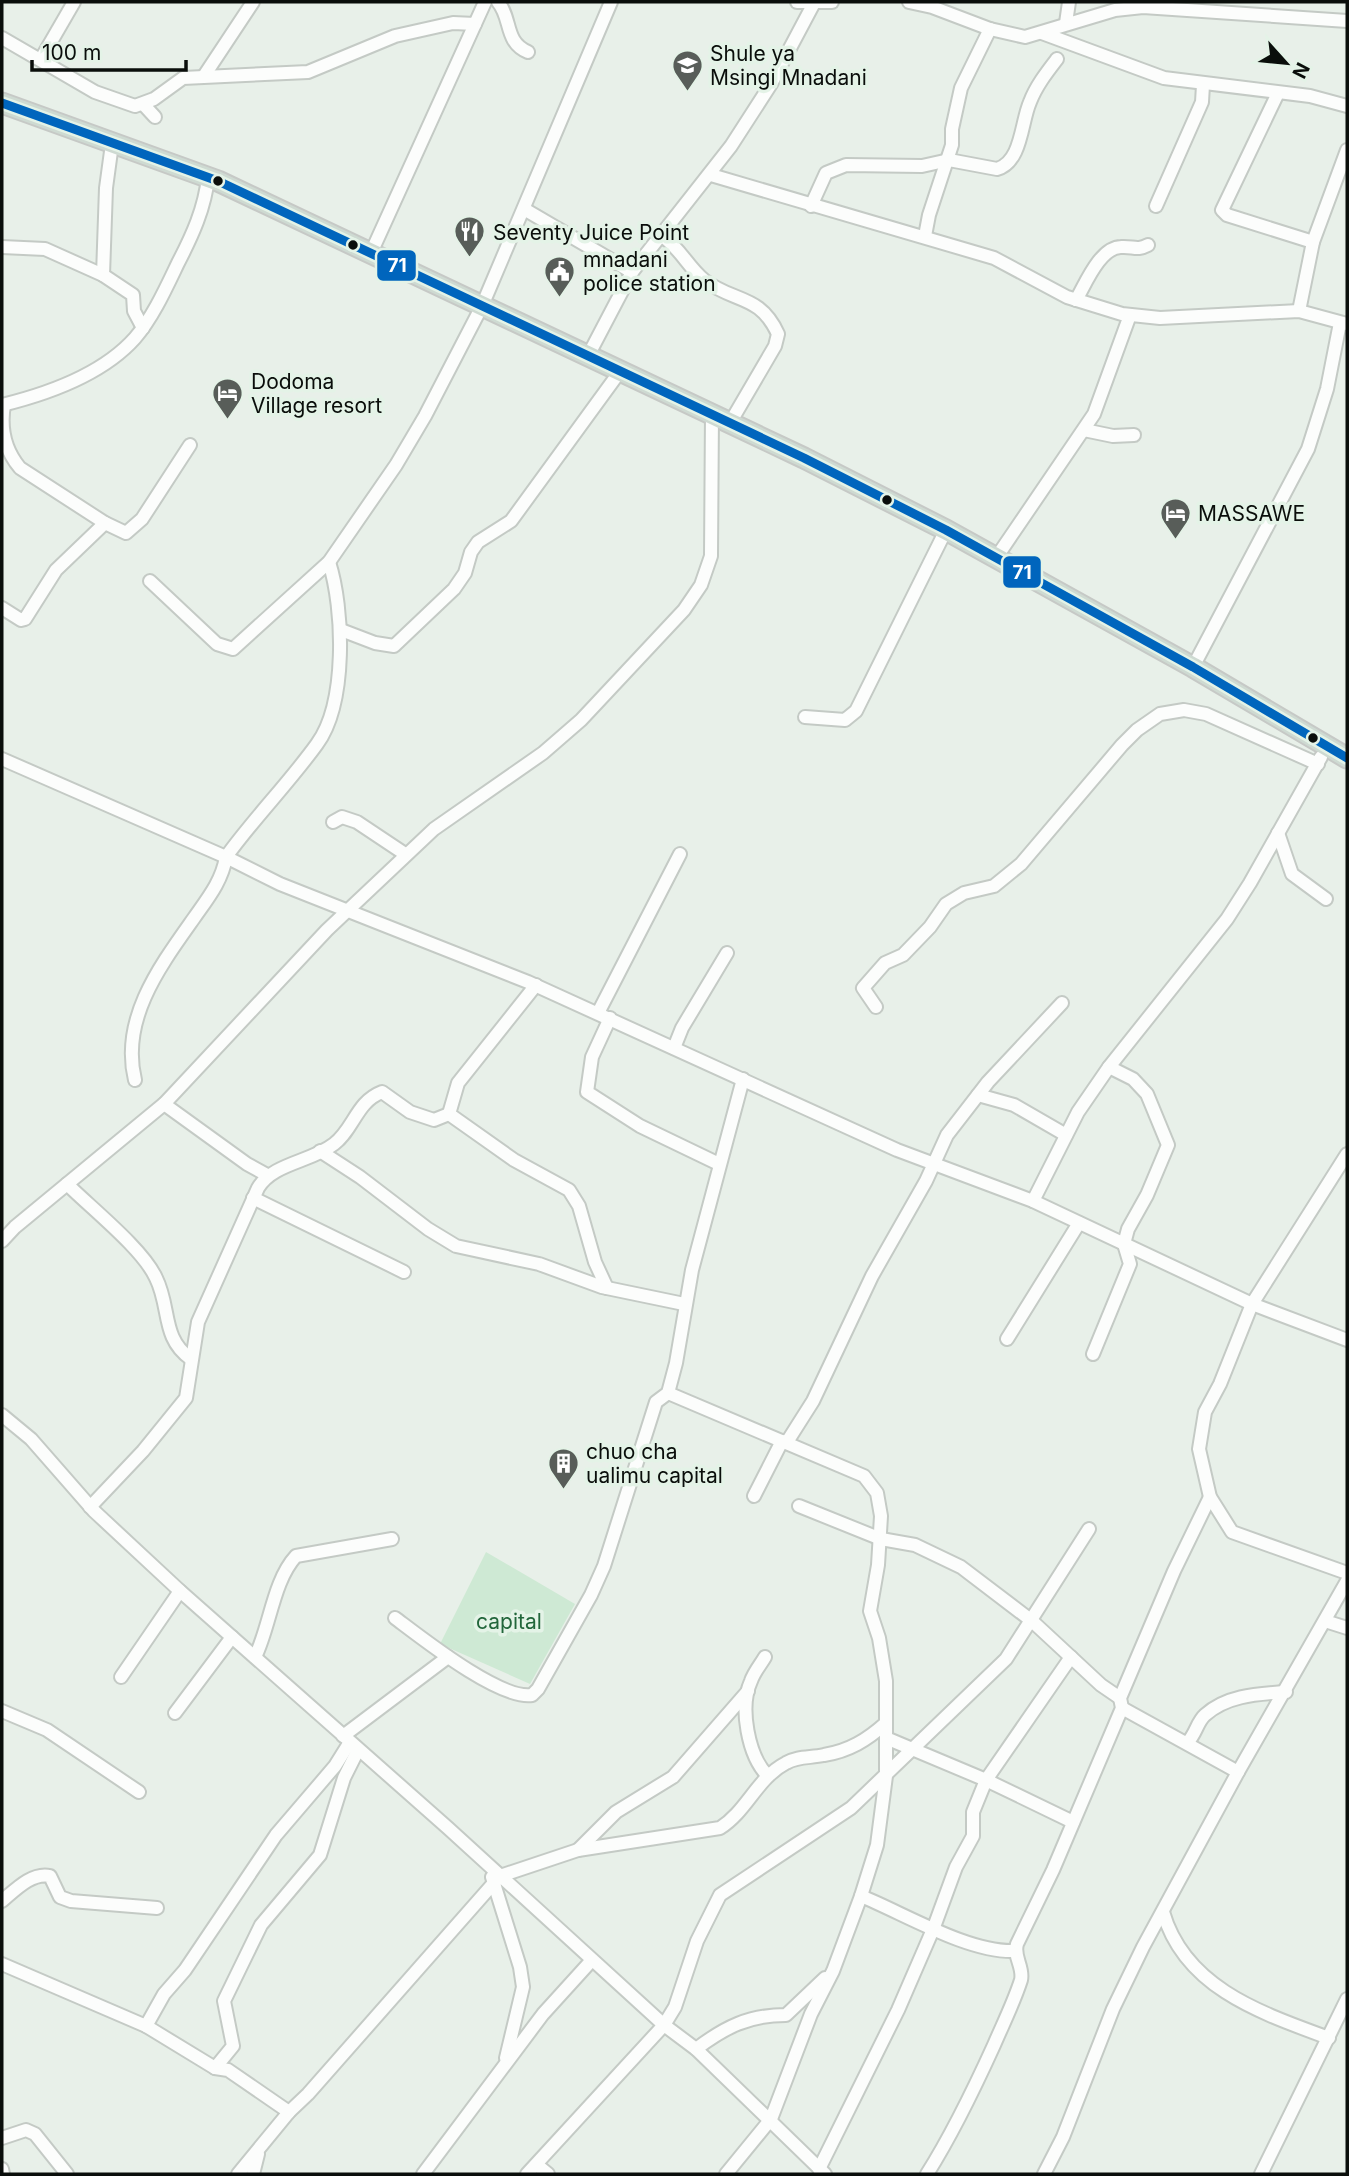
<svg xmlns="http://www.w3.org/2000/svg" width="1349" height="2176" font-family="Inter,sans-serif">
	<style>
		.green { fill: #cee9d4 }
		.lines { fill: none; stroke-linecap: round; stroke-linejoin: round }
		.minor-casing { stroke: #c4cac5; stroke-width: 16 }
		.highway-casing { stroke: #c6c9c6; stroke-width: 23 }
		.minor { stroke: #fcfdfc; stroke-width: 12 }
		.highway { stroke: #cedad2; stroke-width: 19 }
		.bus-1-casing { stroke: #e4f3e7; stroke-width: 14 }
		.bus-1 { stroke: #0065bd; stroke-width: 9 }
		.bus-dot { fill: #0a0e0b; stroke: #e4f3e7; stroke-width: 2.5 }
		.labels { text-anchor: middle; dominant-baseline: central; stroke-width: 7; stroke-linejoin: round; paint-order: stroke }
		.poi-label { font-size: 21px; fill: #0a0e0b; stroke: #e4f3e7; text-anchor: start }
		.park-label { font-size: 21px; fill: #22663b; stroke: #e4f3e7 }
		.line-badge { stroke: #e4f3e7; stroke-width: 2.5 }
		.badge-label { font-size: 19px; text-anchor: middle; font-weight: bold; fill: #fff }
	</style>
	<rect width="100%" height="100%" fill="#e8f0e9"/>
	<!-- green -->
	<polygon class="green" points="486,1552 575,1604 530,1684 440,1644"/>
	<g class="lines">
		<defs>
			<g id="minor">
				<path d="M498,2C512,18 504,42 528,52"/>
				<polyline points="797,2 832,2"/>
				<polyline points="909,2 932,7 990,29 1025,37 1115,10 1143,7 1347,21"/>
				<polyline points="1066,23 1069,2"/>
				<polyline points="1042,33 1164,78 1310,96 1347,106"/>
				<polyline points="2,38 95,92 135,106 154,99 183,78 308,72 395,36 453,23 475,24"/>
				<polyline points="41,59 74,2"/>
				<polyline points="204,76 253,2"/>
				<polyline points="1278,93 1222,210 1227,215 1313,242"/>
				<polyline points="143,104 155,117"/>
				<polyline points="112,144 106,188 103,275 133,295 134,311 143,328"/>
				<polyline points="711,175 994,258 1067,297 1122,314 1160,318 1299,311 1347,324"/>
				<path d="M811,206L826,173L846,165L922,166L949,160L997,169C1022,162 1021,122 1030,102C1036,86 1047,72 1057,59"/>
				<polyline points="1156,206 1202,102 1203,85"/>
				<polyline points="524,209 632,272"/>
				<path d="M662,236C680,248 688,267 704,280C734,303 760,294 778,334L775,346L730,423"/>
				<polyline points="925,236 929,215 952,145 952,129 961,88 990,29"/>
				<polyline points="2,247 45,249 103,275"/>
				<polyline points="371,253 485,2"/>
				<path d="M1076,300C1085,285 1100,247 1121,247C1133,246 1137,251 1148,245"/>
				<polyline points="1299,311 1313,242 1347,150"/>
				<polyline points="589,354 632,272 731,146 771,84 814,3"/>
				<path d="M2,405C47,394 103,374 135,338C153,317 166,288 178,263C192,236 205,208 208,177"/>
				<path d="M4,405C0,428 5,450 20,468L105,523L126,533L142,519L190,445"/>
				<polyline points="1084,430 1113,436 1134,435"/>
				<polyline points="996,558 1094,414 1130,315"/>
				<polyline points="150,581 217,644 233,649 329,562 396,465 425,416 482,306 611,2"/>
				<polyline points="2,608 21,620 25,619 56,570 105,523"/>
				<polyline points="341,630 375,643 394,646 454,589 465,573 471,552 478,542 511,521 621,370"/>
				<polyline points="1193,667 1308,449 1327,389 1340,323"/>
				<polyline points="805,717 845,720 856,711 946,530"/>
				<polyline points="2,759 226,857 280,884 528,982 897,1150 1033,1201 1252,1304 1347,1340"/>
				<polyline points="333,822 342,817 357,822 405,854"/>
				<polyline points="1278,833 1292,874 1326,899"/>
				<polyline points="536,985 458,1083 449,1114 514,1160 569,1190 579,1206 595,1262 607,1288"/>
				<polyline points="876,1007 863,988 885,963 903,955 930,927 946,904 964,893 994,886 1021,864 1122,745 1137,730 1160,714 1184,710 1206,714 1318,764"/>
				<polyline points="598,1013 680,854"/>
				<polyline points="610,1018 592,1057 587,1092 640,1126 719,1164"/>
				<polyline points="674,1048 682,1028 727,953"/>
				<path d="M135,1080C120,1019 160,966 194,918C208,898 222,881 226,857C254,818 289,783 317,744C347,703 344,609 329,562"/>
				<polyline points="978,1095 1014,1105 1066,1135"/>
				<polyline points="164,1104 247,1164 267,1175"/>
				<polyline points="320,1151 360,1177 428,1229 456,1246 539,1264 602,1287 684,1304"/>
				<polyline points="1347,1154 1252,1304 1220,1384 1205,1412 1199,1449 1210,1497 1232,1532 1347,1573"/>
				<path d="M67,1184C91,1208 143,1249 156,1278C171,1308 161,1338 191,1359"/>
				<polyline points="253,1198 404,1272"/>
				<polyline points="1033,1201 1078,1112 1109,1067 1227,919 1250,883 1321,757"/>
				<polyline points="2,1241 15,1227 164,1104 327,930 434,829 543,753 581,720 684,610 701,585 711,556 712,413"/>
				<polyline points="1007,1339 1079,1223"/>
				<polyline points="1093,1354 1130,1264 1124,1244 1128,1229 1147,1195 1168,1145 1147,1094 1133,1079 1109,1067"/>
				<polyline points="668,1393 864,1476 877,1493 881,1516 878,1565 870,1611 879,1638 886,1681 886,1776 877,1845 861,1896 833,1971 811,2014 771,2119 726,2174"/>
				<polyline points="2,1415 31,1439 94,1511 180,1591 448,1828 664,2025 696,2049 825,2174"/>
				<polyline points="787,1442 813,1401 872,1276 926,1181 947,1135 988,1082 1062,1003"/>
				<polyline points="754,1496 782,1441"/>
				<polyline points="799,1506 881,1539 915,1545 961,1567 1032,1621 1101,1685 1120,1698"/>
				<path d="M90,1507L143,1451L186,1398L198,1322L258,1188C273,1163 311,1162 334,1144C354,1129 356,1102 382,1092L410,1112L434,1120L449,1114"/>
				<path d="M395,1618C423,1639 500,1700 532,1695L538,1689L591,1595L604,1566L656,1402L668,1393L676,1363L692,1270L743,1079"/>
				<polyline points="1325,1621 1347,1628"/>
				<path d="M255,1657C270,1627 273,1581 296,1556L392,1539"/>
				<path d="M765,1657C761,1664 754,1672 751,1681C739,1707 748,1756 768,1776"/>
				<polyline points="1071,1657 986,1780 1073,1822"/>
				<polyline points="121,1677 180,1591"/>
				<polyline points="1122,1708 1238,1772"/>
				<polyline points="2,1711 47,1730 139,1792"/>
				<polyline points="175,1713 232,1637"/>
				<polyline points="343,1736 448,1657"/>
				<path d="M1187,1743C1196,1734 1197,1722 1205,1715C1227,1695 1258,1694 1286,1692"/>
				<polyline points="578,1850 616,1812 673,1777 748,1691"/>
				<polyline points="492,1877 520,1967 523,1987 506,2058"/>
				<path d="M861,1896C905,1914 969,1953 1015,1951"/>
				<path d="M2,1901C15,1890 32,1872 50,1876L60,1897L71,1901L157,1908"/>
				<path d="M1163,1912C1185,1988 1261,2013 1329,2038"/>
				<polyline points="2,1964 146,2026 215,2068 228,2070 289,2112"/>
				<polyline points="146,2026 164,1994 185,1970 276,1835 335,1766 350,1742"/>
				<path d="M696,2049C725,2027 749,2015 786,2015L825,1978"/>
				<polyline points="215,2068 233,2046 224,2001 261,1925 320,1855 344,1778 358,1750"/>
				<polyline points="2,2138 26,2130 35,2134 67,2174"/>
				<polyline points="537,2165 548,2174"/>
				<polyline points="2,2169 3,2174"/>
				<polyline points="819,2169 898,2010 934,1927 956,1867 973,1836 973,1812 986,1780 886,1738"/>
				<path d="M238,2174L289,2112L308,2094L500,1876L578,1850L720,1828C747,1811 757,1778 786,1763C798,1756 810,1758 824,1755C849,1751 867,1740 886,1723"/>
				<polyline points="253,2174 258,2154"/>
				<polyline points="423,2174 543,2014 592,1960"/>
				<polyline points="527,2174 664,2025 675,2007 697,1941 720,1895 851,1808 1006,1659 1089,1529"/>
				<path d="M927,2174C953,2133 974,2089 994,2045C1003,2024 1014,2002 1021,1980C1024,1967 1013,1957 1017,1944L1053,1870L1122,1708L1120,1698L1174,1571L1210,1497"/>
				<polyline points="1044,2174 1063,2137 1113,2009 1143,1947 1238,1772 1347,1581"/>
				<polyline points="1261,2174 1347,1999"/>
			</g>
			<polyline id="highway" points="2,103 218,181 804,458 946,530 1193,667 1347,758"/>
		</defs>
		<!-- minor casing -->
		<use href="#minor" class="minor-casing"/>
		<!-- highway casing -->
		<use href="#highway" class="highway-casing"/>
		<!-- minor -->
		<use href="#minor" class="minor"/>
		<!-- highway -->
		<use href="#highway" class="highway"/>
		<defs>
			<polyline id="bus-1" points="2,103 218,181 804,458 946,530 1193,667 1347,758"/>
		</defs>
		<!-- bus-1 casing -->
		<use href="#bus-1" class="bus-1-casing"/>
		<!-- bus-1 -->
		<use href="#bus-1" class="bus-1"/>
	</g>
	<!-- icons -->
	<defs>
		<symbol id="school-pin" viewBox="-11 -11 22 30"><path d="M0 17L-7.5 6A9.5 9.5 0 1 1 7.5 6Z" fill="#585d59" stroke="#e4f3e7"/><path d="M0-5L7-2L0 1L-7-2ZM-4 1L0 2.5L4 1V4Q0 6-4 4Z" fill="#fff"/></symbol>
		<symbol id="restaurant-pin" viewBox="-11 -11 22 30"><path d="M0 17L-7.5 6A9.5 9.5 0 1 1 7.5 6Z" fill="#585d59" stroke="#e4f3e7"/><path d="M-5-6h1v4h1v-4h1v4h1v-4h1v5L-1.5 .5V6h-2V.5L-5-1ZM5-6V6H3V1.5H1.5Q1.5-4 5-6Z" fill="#fff"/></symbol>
		<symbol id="civic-pin" viewBox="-11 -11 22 30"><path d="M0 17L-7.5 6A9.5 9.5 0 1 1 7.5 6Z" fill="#585d59" stroke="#e4f3e7"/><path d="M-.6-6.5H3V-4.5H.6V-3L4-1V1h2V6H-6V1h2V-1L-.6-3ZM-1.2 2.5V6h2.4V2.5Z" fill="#fff"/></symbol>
		<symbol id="hotel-pin" viewBox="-11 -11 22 30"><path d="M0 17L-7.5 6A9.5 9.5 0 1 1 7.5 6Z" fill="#585d59" stroke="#e4f3e7"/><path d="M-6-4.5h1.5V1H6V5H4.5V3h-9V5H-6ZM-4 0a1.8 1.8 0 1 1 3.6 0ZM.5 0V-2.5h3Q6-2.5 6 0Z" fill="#fff"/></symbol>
		<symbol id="building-pin" viewBox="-11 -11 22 30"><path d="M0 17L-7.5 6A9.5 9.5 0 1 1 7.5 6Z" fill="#585d59" stroke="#e4f3e7"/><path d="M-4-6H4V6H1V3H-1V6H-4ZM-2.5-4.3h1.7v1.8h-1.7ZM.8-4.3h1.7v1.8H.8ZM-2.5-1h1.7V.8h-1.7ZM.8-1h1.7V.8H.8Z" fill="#fff"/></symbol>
	</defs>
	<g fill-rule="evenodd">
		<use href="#school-pin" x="670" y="48" width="35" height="47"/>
		<use href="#restaurant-pin" x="452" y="214" width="35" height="47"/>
		<use href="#civic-pin" x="542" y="254" width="35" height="47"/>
		<use href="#hotel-pin" x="210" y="376" width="35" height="47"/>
		<use href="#hotel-pin" x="1158" y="496" width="35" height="47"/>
		<use href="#building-pin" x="546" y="1446" width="35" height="47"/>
	</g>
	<!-- markers -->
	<g class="bus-dot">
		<circle cx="218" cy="181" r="6"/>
		<circle cx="353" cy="245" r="6"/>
		<circle cx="887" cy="500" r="6"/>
		<circle cx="1313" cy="738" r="6"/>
	</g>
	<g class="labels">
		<!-- poi labels -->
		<g class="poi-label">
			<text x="710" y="53">Shule ya<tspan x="710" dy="24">Msingi Mnadani</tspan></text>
			<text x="493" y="232">Seventy Juice Point</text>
			<text x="583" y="259">mnadani<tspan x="583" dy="24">police station</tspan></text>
			<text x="251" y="381">Dodoma<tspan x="251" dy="24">Village resort</tspan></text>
			<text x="1198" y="513">MASSAWE</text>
			<text x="586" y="1451">chuo cha<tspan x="586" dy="24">ualimu capital</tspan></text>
		</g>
		<!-- park labels -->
		<g class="park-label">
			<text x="509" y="1621">capital</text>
		</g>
	</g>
	<g class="line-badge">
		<rect x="376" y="249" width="41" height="33" rx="7" fill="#0065bd"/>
		<rect x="1002" y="555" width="40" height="34" rx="7" fill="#0065bd"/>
	</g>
	<g class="badge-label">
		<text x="397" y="272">71</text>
		<text x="1022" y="579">71</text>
	</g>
	<!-- border -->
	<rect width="1349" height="2176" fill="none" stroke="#0a0e0b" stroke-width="7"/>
	<!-- north arrow -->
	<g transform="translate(1286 63) rotate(117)" stroke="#e4f3e7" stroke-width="5" paint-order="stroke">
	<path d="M0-5L12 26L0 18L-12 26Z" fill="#0a0e0b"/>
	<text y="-10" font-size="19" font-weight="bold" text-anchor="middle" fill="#0a0e0b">N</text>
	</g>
	<!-- scale -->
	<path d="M32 60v10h154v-10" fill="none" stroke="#0a0e0b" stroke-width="3.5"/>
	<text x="42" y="60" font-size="21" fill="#0a0e0b" stroke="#e4f3e7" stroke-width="5" paint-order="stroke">100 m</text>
</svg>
